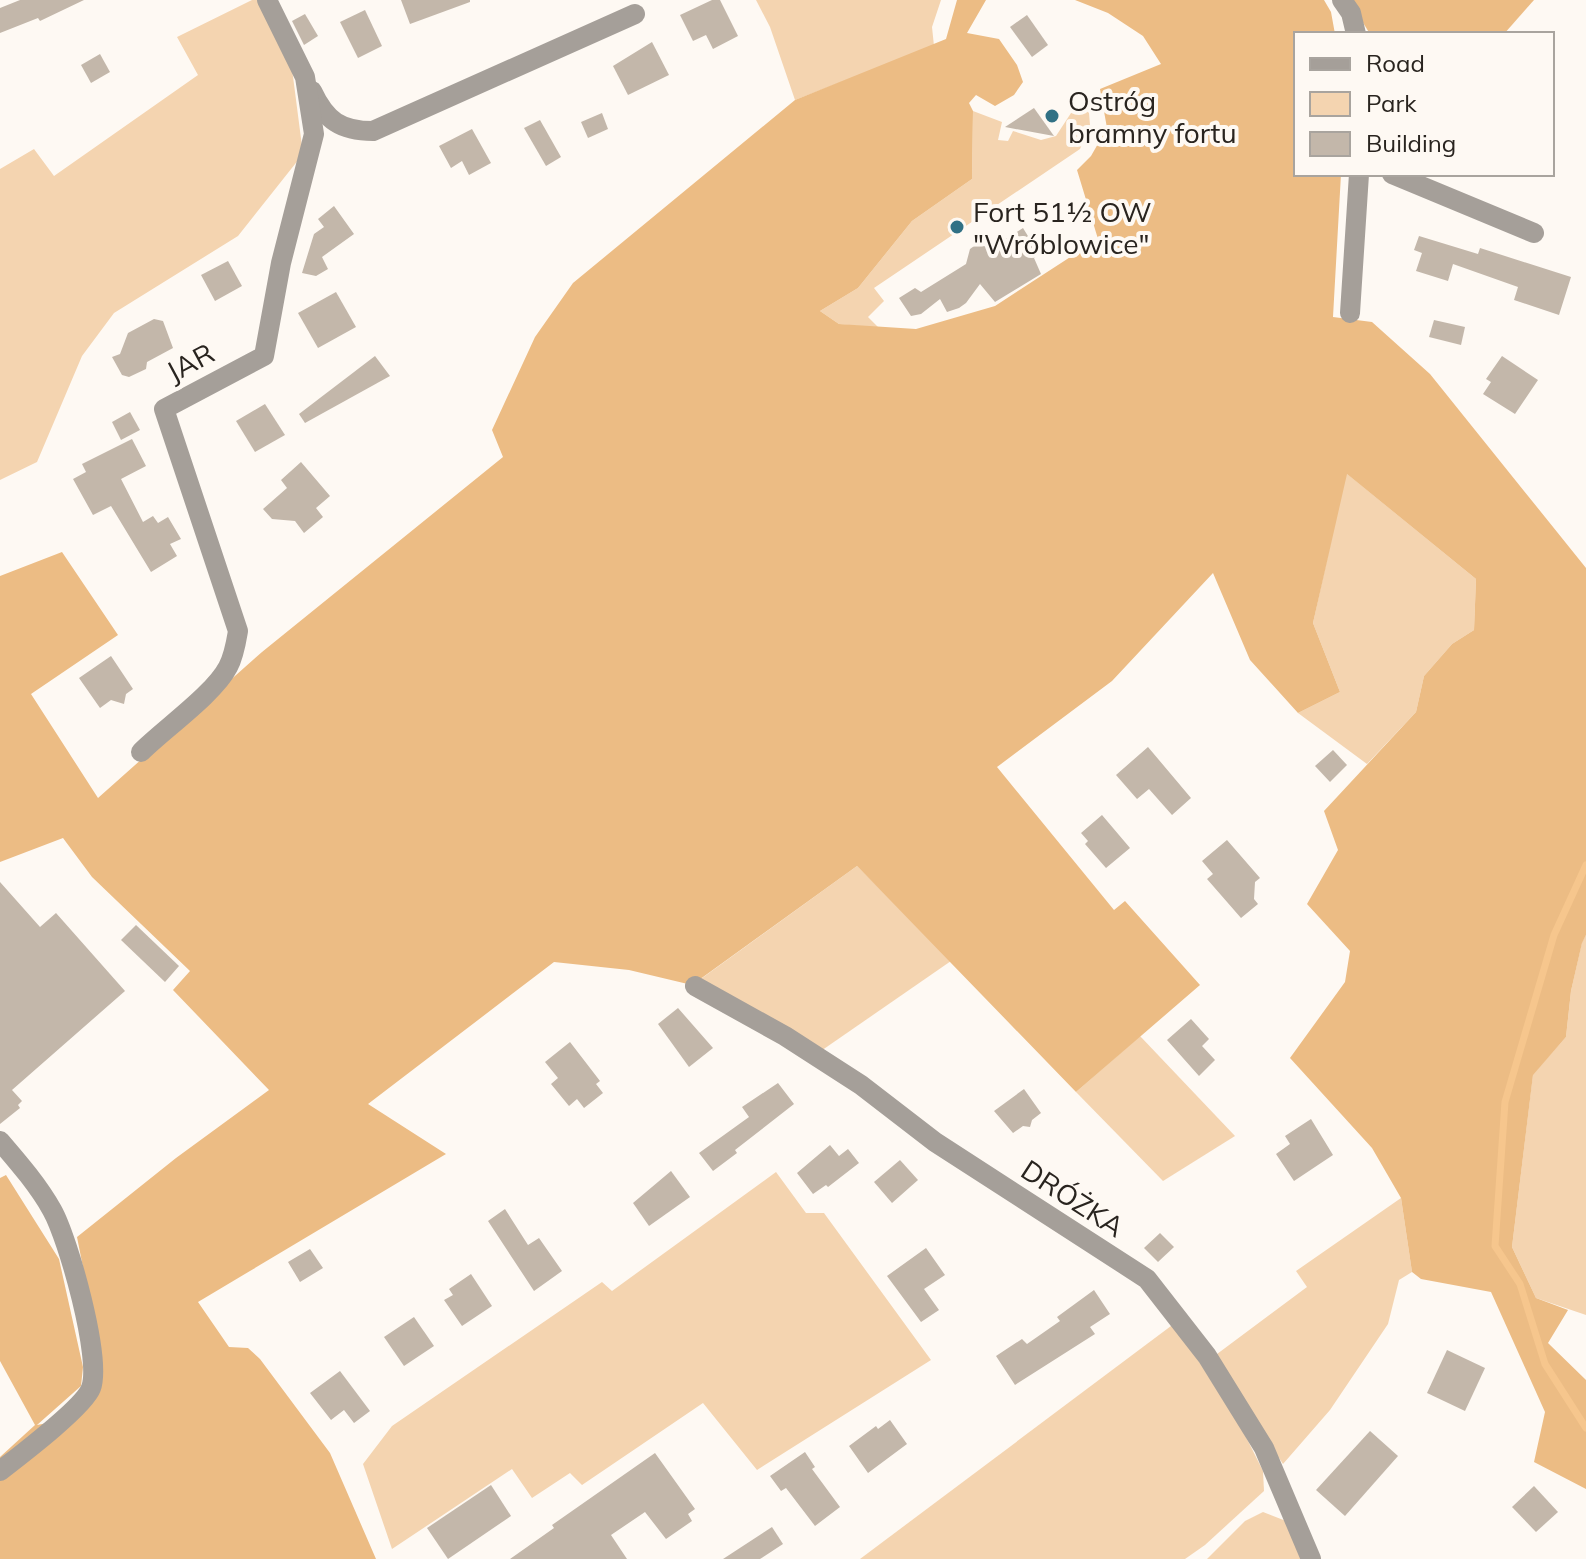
<svg xmlns="http://www.w3.org/2000/svg" width="1586" height="1559" font-family="Mulish,sans-serif">
	<style>
		.green { fill: #f4d4b0 }
		.forest { fill: #ecbc84 }
		.lines { fill: none; stroke-linecap: round; stroke-linejoin: round }
		.stream { stroke: #f6c68d; stroke-width: 7 }
		.building { fill: #c3b7aa }
		.minor { stroke: #a59f99; stroke-width: 20 }
		.poi-dot { fill: #317185; stroke: #fef9f3; stroke-width: 3 }
		.labels { text-anchor: middle; dominant-baseline: central; stroke-width: 8; stroke-linejoin: round; paint-order: stroke }
		.poi-label { font-size: 28px; fill: #29241f; stroke: #fef9f3; text-anchor: start }
		.street-label { font-size: 28px; fill: #29241f; stroke: #fef9f3 }
	</style>
	<rect width="100%" height="100%" fill="#fef9f3"/>
	<!-- green -->
	<g class="green">
		<polygon points="252,0 260,0 291,61 303,154 238,236 114,313 82,356 37,462 0,480 0,169 34,149 54,176 198,75 177,37"/>
		<polygon points="756,0 941,0 932,27 934,46 795,100 770,27"/>
		<polygon points="1088,101 1090,125 1080,149 874,288 884,301 868,317 879,328 839,324 820,311 858,288 912,221 972,179 973,111 1002,122 998,140 1008,141 1013,131 1041,140 1056,136 1071,113"/>
		<polygon points="1346,473 1476,579 1474,630 1452,644 1424,676 1416,712 1367,764 1298,713 1340,692 1313,623"/>
		<polygon points="857,866 951,961 818,1053 698,981"/>
		<polygon points="1586,935 1586,1315 1536,1298 1512,1247 1533,1074 1566,1037 1571,991 1582,942"/>
		<polygon points="1140,1036 1235,1136 1163,1181 1076,1092"/>
		<polygon points="776,1172 806,1213 824,1213 931,1360 757,1470 703,1403 582,1485 570,1473 532,1498 512,1469 392,1549 363,1464 392,1426 602,1282 612,1291"/>
		<polygon points="1401,1198 1412,1272 1399,1280 1388,1324 1330,1410 1283,1464 1213,1357 1307,1287 1296,1271"/>
		<polygon points="1175,1323 1244,1433 1263,1471 1264,1491 1205,1545 1185,1559 860,1559"/>
		<polygon points="1263,1512 1286,1521 1303,1559 1207,1559 1245,1521"/>
	</g>
	<!-- forest -->
	<g class="forest">
		<polygon points="957,0 986,0 967,33 999,39 1017,65 1023,82 1014,95 995,106 976,95 969,103 973,111 972,179 912,221 858,288 820,311 839,324 916,329 995,306 1098,239 1077,170 1091,156 1107,128 1100,89 1161,64 1143,36 1108,13 1075,0 1324,0 1331,12 1335,34 1296,34 1296,174 1341,174 1333,317 1372,322 1430,374 1586,568 1586,935 1582,943 1571,991 1566,1037 1533,1075 1512,1247 1536,1298 1568,1310 1548,1343 1586,1380 1586,1489 1534,1462 1545,1412 1491,1292 1421,1279 1412,1272 1401,1198 1372,1148 1290,1058 1345,982 1350,951 1307,904 1338,850 1324,811 1416,712 1424,676 1452,644 1474,630 1476,579 1347,474 1313,623 1340,692 1298,713 1250,660 1213,573 1112,681 997,767 1114,910 1125,901 1200,985 1076,1092 857,866 692,985 629,970 554,962 368,1104 446,1154 198,1302 229,1347 248,1348 260,1359 330,1453 376,1559 0,1559 0,1457 35,1425 0,1361 0,1178 6,1175 59,1259 83,1367 81,1386 37,1425 73,1418 100,1353 77,1237 176,1158 269,1090 173,990 190,971 92,877 63,838 0,862 0,576 62,552 118,635 31,694 98,798 262,652 503,457 492,430 535,337 573,283 795,100 946,39"/>
		<polygon points="1349,0 1534,0 1504,34 1370,34"/>
	</g>
	<g class="lines">
		<!-- stream -->
		<polyline class="stream" points="1586,865 1554,935 1505,1102 1495,1246 1520,1284 1545,1364 1586,1428"/>
	</g>
	<!-- building -->
	<g class="building">
		<polygon points="20,0 84,0 40,21 38,18 0,33 0,8"/>
		<polygon points="401,0 470,0 470,2 410,24"/>
		<polygon points="712,0 720,0 738,36 713,49 706,35 693,41 680,15"/>
		<polygon points="365,10 382,46 358,58 340,22"/>
		<polygon points="305,14 318,36 304,45 292,21"/>
		<polygon points="1027,15 1048,45 1032,57 1010,27"/>
		<polygon points="652,42 669,75 628,95 613,66"/>
		<polygon points="100,54 110,72 91,83 81,65"/>
		<polygon points="1034,108 1054,136 1005,127"/>
		<polygon points="602,113 608,129 588,138 581,122"/>
		<polygon points="540,120 561,157 546,166 524,128"/>
		<polygon points="472,129 491,163 469,175 462,161 451,168 439,146"/>
		<polygon points="334,206 354,234 322,257 328,269 316,276 302,273 314,234 324,227 318,219"/>
		<polygon points="1023,228 1039,254 1034,258 1041,274 995,302 980,284 966,303 959,308 947,312 940,299 921,314 911,316 899,298 915,288 921,292 958,269 966,264 970,249 977,244 991,248"/>
		<polygon points="1419,236 1478,254 1480,248 1571,277 1559,315 1514,300 1518,287 1453,264 1448,281 1416,271 1422,253 1414,250"/>
		<polygon points="228,261 242,286 215,301 201,275"/>
		<polygon points="336,292 356,327 318,348 298,313"/>
		<polygon points="154,319 163,321 173,348 147,362 146,369 129,377 122,375 112,357 120,354 128,333"/>
		<polygon points="1434,320 1465,327 1461,345 1429,337"/>
		<polygon points="375,356 390,376 305,423 299,414"/>
		<polygon points="1502,356 1538,380 1515,414 1483,394 1491,382 1486,379"/>
		<polygon points="265,404 285,435 255,452 236,421"/>
		<polygon points="130,412 140,430 121,440 112,422"/>
		<polygon points="132,439 146,466 121,479 143,522 153,516 158,523 168,517 181,539 170,544 177,556 151,572 111,506 93,515 73,479 86,472 82,464"/>
		<polygon points="301,462 330,496 316,508 323,517 304,533 295,521 272,519 263,509 287,488 281,480"/>
		<polygon points="111,656 133,689 126,694 124,704 111,700 100,708 79,678"/>
		<polygon points="1148,747 1191,798 1172,815 1149,789 1137,799 1116,775"/>
		<polygon points="1333,750 1347,765 1330,782 1315,766"/>
		<polygon points="1102,815 1130,848 1106,868 1085,844 1088,841 1081,833"/>
		<polygon points="1227,840 1260,878 1255,882 1254,899 1258,904 1241,918 1207,879 1213,874 1202,861"/>
		<polygon points="0,882 40,927 56,913 125,991 12,1090 22,1101 18,1105 20,1108 0,1124"/>
		<polygon points="136,925 179,966 165,982 121,940"/>
		<polygon points="678,1008 713,1048 689,1067 658,1024"/>
		<polygon points="1191,1019 1209,1039 1202,1046 1215,1060 1199,1076 1167,1040"/>
		<polygon points="570,1042 600,1081 596,1084 603,1093 584,1108 577,1099 569,1106 551,1084 558,1078 545,1062"/>
		<polygon points="778,1083 794,1104 735,1150 737,1153 713,1171 699,1153 749,1117 742,1107"/>
		<polygon points="1024,1089 1041,1113 1032,1120 1030,1127 1023,1126 1013,1133 994,1111"/>
		<polygon points="1311,1119 1333,1155 1294,1181 1276,1154 1290,1144 1285,1136"/>
		<polygon points="830,1145 839,1156 848,1149 859,1163 828,1187 826,1185 813,1194 797,1173"/>
		<polygon points="900,1160 918,1180 892,1203 874,1182"/>
		<polygon points="671,1171 690,1197 649,1226 633,1203"/>
		<polygon points="505,1209 528,1245 539,1238 562,1271 534,1291 488,1221"/>
		<polygon points="1160,1233 1174,1247 1158,1262 1144,1248"/>
		<polygon points="926,1248 945,1275 924,1289 939,1310 921,1322 887,1276"/>
		<polygon points="310,1249 323,1268 300,1282 288,1262"/>
		<polygon points="471,1274 492,1306 462,1326 444,1300 453,1295 449,1289"/>
		<polygon points="1094,1290 1110,1314 1090,1327 1095,1334 1015,1385 996,1356 1022,1339 1027,1344 1060,1321 1057,1317"/>
		<polygon points="414,1317 434,1346 404,1366 384,1337"/>
		<polygon points="1447,1350 1485,1368 1465,1411 1427,1393"/>
		<polygon points="340,1371 370,1411 354,1423 344,1410 331,1420 310,1393"/>
		<polygon points="890,1420 907,1444 868,1473 849,1446 876,1426 878,1429"/>
		<polygon points="1370,1431 1398,1456 1345,1516 1316,1490"/>
		<polygon points="805,1452 815,1467 812,1469 840,1507 815,1526 786,1488 781,1491 770,1476"/>
		<polygon points="655,1453 695,1509 688,1514 692,1521 666,1539 645,1512 611,1535 627,1559 510,1559 554,1528 552,1525"/>
		<polygon points="491,1485 511,1516 448,1559 427,1528"/>
		<polygon points="1534,1486 1558,1512 1536,1532 1512,1507"/>
		<polygon points="772,1527 783,1544 760,1559 723,1559"/>
	</g>
	<g class="lines">
		<!-- minor -->
		<g class="minor">
			<polyline points="1342,0 1351,13 1356,34"/>
			<path d="M312,91C326,121 341,131 373,131L635,14"/>
			<polyline points="1392,174 1534,233"/>
			<polyline points="1350,313 1359,174"/>
			<path d="M141,752C164,729 214,694 228,667C234,656 236,643 238,631L164,409L264,356L281,263L314,134L305,77L267,0"/>
			<polyline points="695,986 785,1036 861,1085 935,1142 1147,1279 1207,1356 1264,1448 1311,1559"/>
			<path d="M0,1141C18,1162 38,1185 52,1210C68,1238 102,1359 91,1388C84,1407 18,1457 0,1471"/>
		</g>
	</g>
	<!-- markers -->
	<g class="poi-dot">
		<circle cx="1052" cy="116" r="8"/>
		<circle cx="957" cy="227" r="8"/>
	</g>
	<g class="labels">
		<!-- poi labels -->
		<g class="poi-label">
			<text x="1068" y="100">Ostróg<tspan x="1068" dy="32">bramny fortu</tspan></text>
			<text x="973" y="211">Fort 51½ OW<tspan x="973" dy="32">"Wróblowice"</tspan></text>
		</g>
		<!-- street labels -->
		<g class="street-label">
			<text transform="translate(190 362) rotate(-28)">JAR</text>
			<text transform="translate(1073 1198) rotate(33)">DRÓŻKA</text>
		</g>
	</g>
	<!-- legend -->
	<rect x="1294" y="32" width="260" height="144" fill="#fef9f3" stroke="#a9a49e" stroke-width="2"/>
	<rect x="1310" y="58" width="40" height="12" fill="#a59f99" stroke="#a9a49e" stroke-width="2"/>
	<text x="1366" y="72" font-size="24" fill="#29241f">Road</text>
	<rect x="1310" y="92" width="40" height="24" fill="#f4d4b0" stroke="#a9a49e" stroke-width="2"/>
	<text x="1366" y="112" font-size="24" fill="#29241f">Park</text>
	<rect x="1310" y="132" width="40" height="24" fill="#c3b7aa" stroke="#a9a49e" stroke-width="2"/>
	<text x="1366" y="152" font-size="24" fill="#29241f">Building</text>
</svg>
